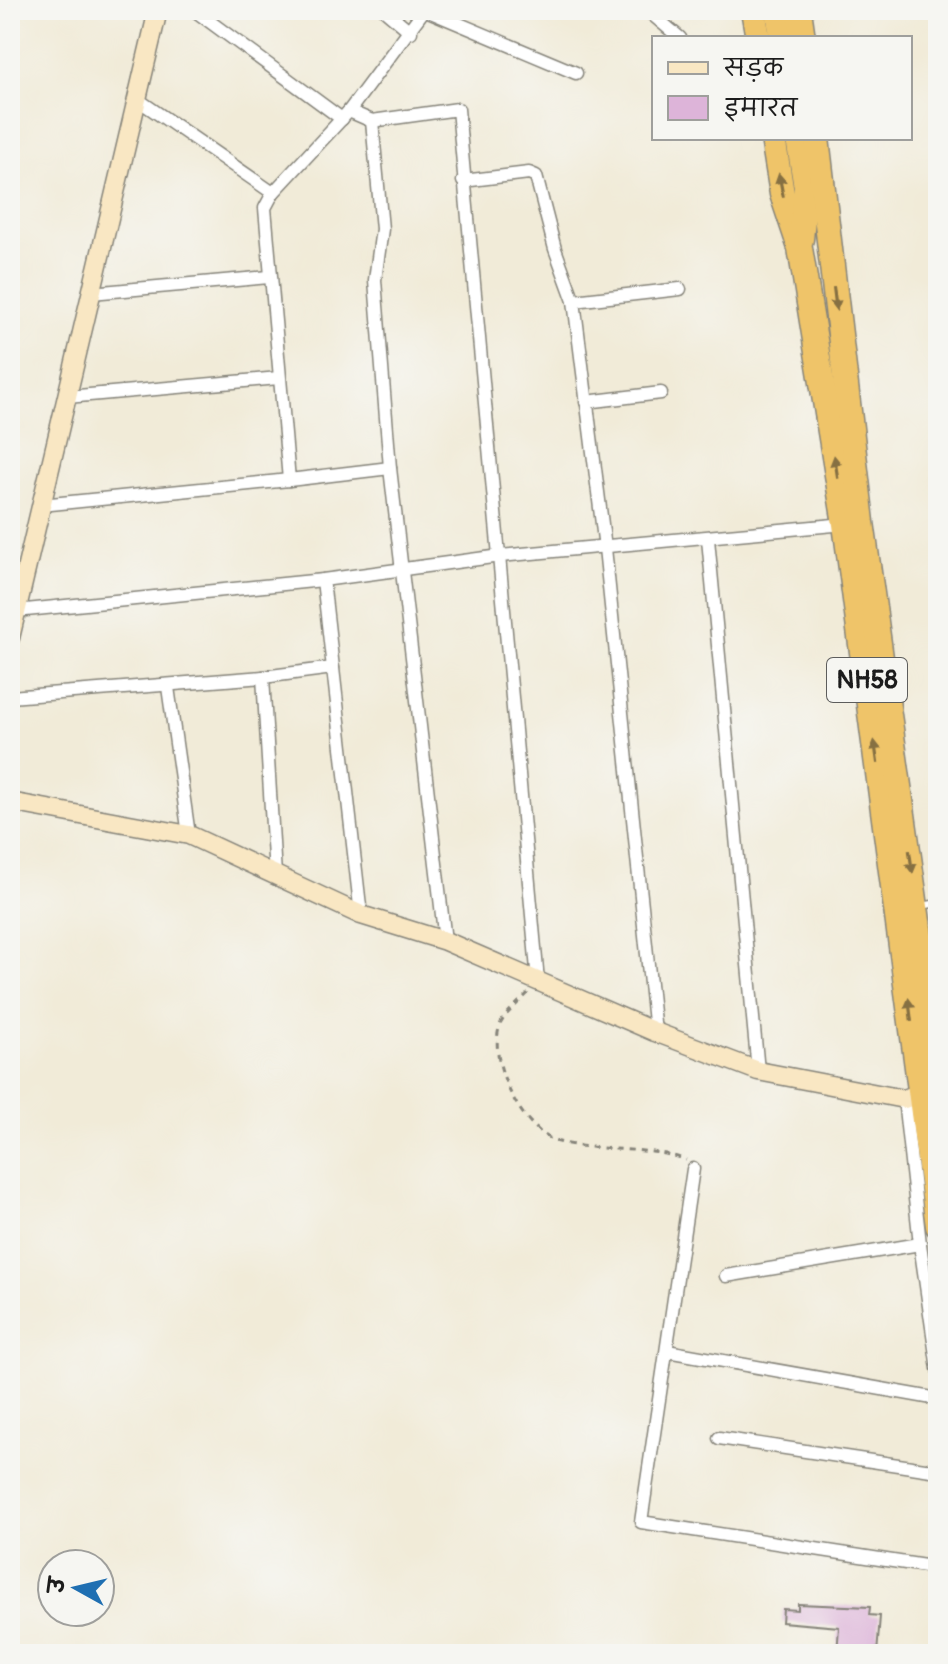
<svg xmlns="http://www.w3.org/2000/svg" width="948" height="1664" font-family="Pangolin,'Playpen Sans Deva',sans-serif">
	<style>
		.building { fill: #ddb4d9 }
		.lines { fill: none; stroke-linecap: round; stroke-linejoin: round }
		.lane-casing { stroke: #86847a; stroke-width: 9 }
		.street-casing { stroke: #86847a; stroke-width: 15 }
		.secondary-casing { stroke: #86847a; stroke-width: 21 }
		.highway-casing { stroke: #86847a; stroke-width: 27 }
		.path { stroke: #86847a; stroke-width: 3; stroke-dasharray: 6 6; stroke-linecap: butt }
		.lane { stroke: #fff; stroke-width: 6 }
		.street { stroke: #fff; stroke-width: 12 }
		.secondary { stroke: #f9e7c3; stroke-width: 18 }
		.highway { stroke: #efc469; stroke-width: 24 }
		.oneway { fill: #867042 }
		.labels { text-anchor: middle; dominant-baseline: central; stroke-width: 6; stroke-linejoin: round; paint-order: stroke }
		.shield { fill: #f6f6f2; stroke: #5d5d5c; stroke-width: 2 }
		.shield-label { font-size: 26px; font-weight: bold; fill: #1c1c1c }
	</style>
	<rect width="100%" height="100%" fill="#f6f6f2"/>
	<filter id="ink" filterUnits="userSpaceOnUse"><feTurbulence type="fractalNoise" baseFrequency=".0125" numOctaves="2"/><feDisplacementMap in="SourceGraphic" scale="16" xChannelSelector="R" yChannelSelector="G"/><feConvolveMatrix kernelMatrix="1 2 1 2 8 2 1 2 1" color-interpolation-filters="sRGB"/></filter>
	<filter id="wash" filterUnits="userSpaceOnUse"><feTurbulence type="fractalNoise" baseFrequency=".006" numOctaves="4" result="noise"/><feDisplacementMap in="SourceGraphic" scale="32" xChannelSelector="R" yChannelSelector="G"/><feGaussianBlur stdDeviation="1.8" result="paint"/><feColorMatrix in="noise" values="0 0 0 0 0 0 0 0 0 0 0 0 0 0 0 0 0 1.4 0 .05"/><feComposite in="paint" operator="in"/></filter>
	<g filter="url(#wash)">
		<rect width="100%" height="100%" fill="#f1ebd8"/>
		<g id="blocks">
			<!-- building -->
			<polygon class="building" points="798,1604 870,1607 869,1615 880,1616 877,1654 837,1654 839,1627 782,1622 783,1609 798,1610"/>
		</g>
	</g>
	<g filter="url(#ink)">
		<use href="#blocks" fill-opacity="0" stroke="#86847a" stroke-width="2"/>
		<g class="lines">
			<defs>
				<polyline id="lane" points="921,906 938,903"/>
				<g id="street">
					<polyline points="194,10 342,119"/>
					<polyline points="385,10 411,32"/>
					<polyline points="424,10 349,111 273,193 265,208 289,480 390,468 445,941"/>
					<polyline points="426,10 576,73"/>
					<polyline points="647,10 680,38"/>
					<polyline points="137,99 273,193"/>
					<polyline points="349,111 372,121 458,109 538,981"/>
					<polyline points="372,121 382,229 375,280 390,468"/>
					<polyline points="463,181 529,173 536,176 555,249 574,301"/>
					<polyline points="91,293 269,277"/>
					<polyline points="67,397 279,378"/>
					<polyline points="586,402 661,393"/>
					<polyline points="41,505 289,480"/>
					<polyline points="708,539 758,1071"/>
					<polyline points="323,580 361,915"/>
					<polyline points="16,611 323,580 500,556 845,524"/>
					<polyline points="263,677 333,668"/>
					<polyline points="168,687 189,835"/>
					<polyline points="10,697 263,677 275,875"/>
					<polyline points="655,1032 605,548 574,301 680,289"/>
					<polyline points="904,1099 920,1244"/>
					<polyline points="693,1169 641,1522 938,1568"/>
					<polyline points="726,1276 920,1244 938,1369"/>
					<polyline points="667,1351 938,1399"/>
					<polyline points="719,1438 938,1471"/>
				</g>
				<g id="secondary">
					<polyline points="10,638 158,10"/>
					<polyline points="10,802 189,835 361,915 445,941 655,1032 758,1071 904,1099 920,1093"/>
				</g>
				<g id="highway">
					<polyline points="753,10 758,38"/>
					<polyline points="778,10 782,38"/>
					<polyline points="799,10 803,38"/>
					<polyline points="773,138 782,194 800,248 845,524 938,1226"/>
					<polyline points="798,138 806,187 801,239"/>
					<polyline points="817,138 862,522 938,1064"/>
				</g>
			</defs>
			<!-- lane casing -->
			<use href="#lane" class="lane-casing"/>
			<!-- street casing -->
			<use href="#street" class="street-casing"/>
			<!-- secondary casing -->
			<use href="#secondary" class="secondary-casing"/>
			<!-- highway casing -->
			<use href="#highway" class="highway-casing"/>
			<!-- path -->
			<path class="path" d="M528,993C520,1002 504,1014 500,1025C487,1061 522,1132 559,1142C598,1152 651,1146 686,1160"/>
			<!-- lane -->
			<use href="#lane" class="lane"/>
			<!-- street -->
			<use href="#street" class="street"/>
			<!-- secondary -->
			<use href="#secondary" class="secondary"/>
			<!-- highway -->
			<use href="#highway" class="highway"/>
		</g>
		<!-- one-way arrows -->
		<defs><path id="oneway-solid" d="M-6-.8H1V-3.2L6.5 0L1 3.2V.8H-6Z" transform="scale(2)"/></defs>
		<g class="oneway">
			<use href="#oneway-solid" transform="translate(781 185) rotate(-101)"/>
			<use href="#oneway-solid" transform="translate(835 299) rotate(83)"/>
			<use href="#oneway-solid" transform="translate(836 467) rotate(-99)"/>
			<use href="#oneway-solid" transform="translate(876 752) rotate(-98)"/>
			<use href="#oneway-solid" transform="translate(911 862) rotate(82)"/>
			<use href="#oneway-solid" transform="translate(910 1010) rotate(-97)"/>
		</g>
	</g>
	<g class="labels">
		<!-- shield labels -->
		<rect class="shield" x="827" y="658" width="80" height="44" rx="6"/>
		<g class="shield-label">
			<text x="867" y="680">NH58</text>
		</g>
	</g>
	<!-- margin -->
	<rect width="948" height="1664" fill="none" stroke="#f6f6f2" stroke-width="40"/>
	<!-- legend -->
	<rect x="652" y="36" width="260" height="104" fill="#f6f6f2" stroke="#9f9f9c" stroke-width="2"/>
	<rect x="668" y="62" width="40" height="12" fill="#f9e7c3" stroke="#9f9f9c" stroke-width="2"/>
	<text x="724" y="76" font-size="24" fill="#1c1c1c">सड़क</text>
	<rect x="668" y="96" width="40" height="24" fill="#ddb4d9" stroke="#9f9f9c" stroke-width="2"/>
	<text x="724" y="116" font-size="24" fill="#1c1c1c">इमारत</text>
	<!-- north arrow -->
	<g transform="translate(76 1588) rotate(278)"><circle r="38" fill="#f6f6f2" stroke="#9f9f9c" stroke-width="2"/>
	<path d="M0-6L14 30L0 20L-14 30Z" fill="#1f6fb2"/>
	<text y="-12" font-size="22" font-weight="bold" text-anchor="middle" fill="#1c1c1c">उ</text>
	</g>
</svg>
